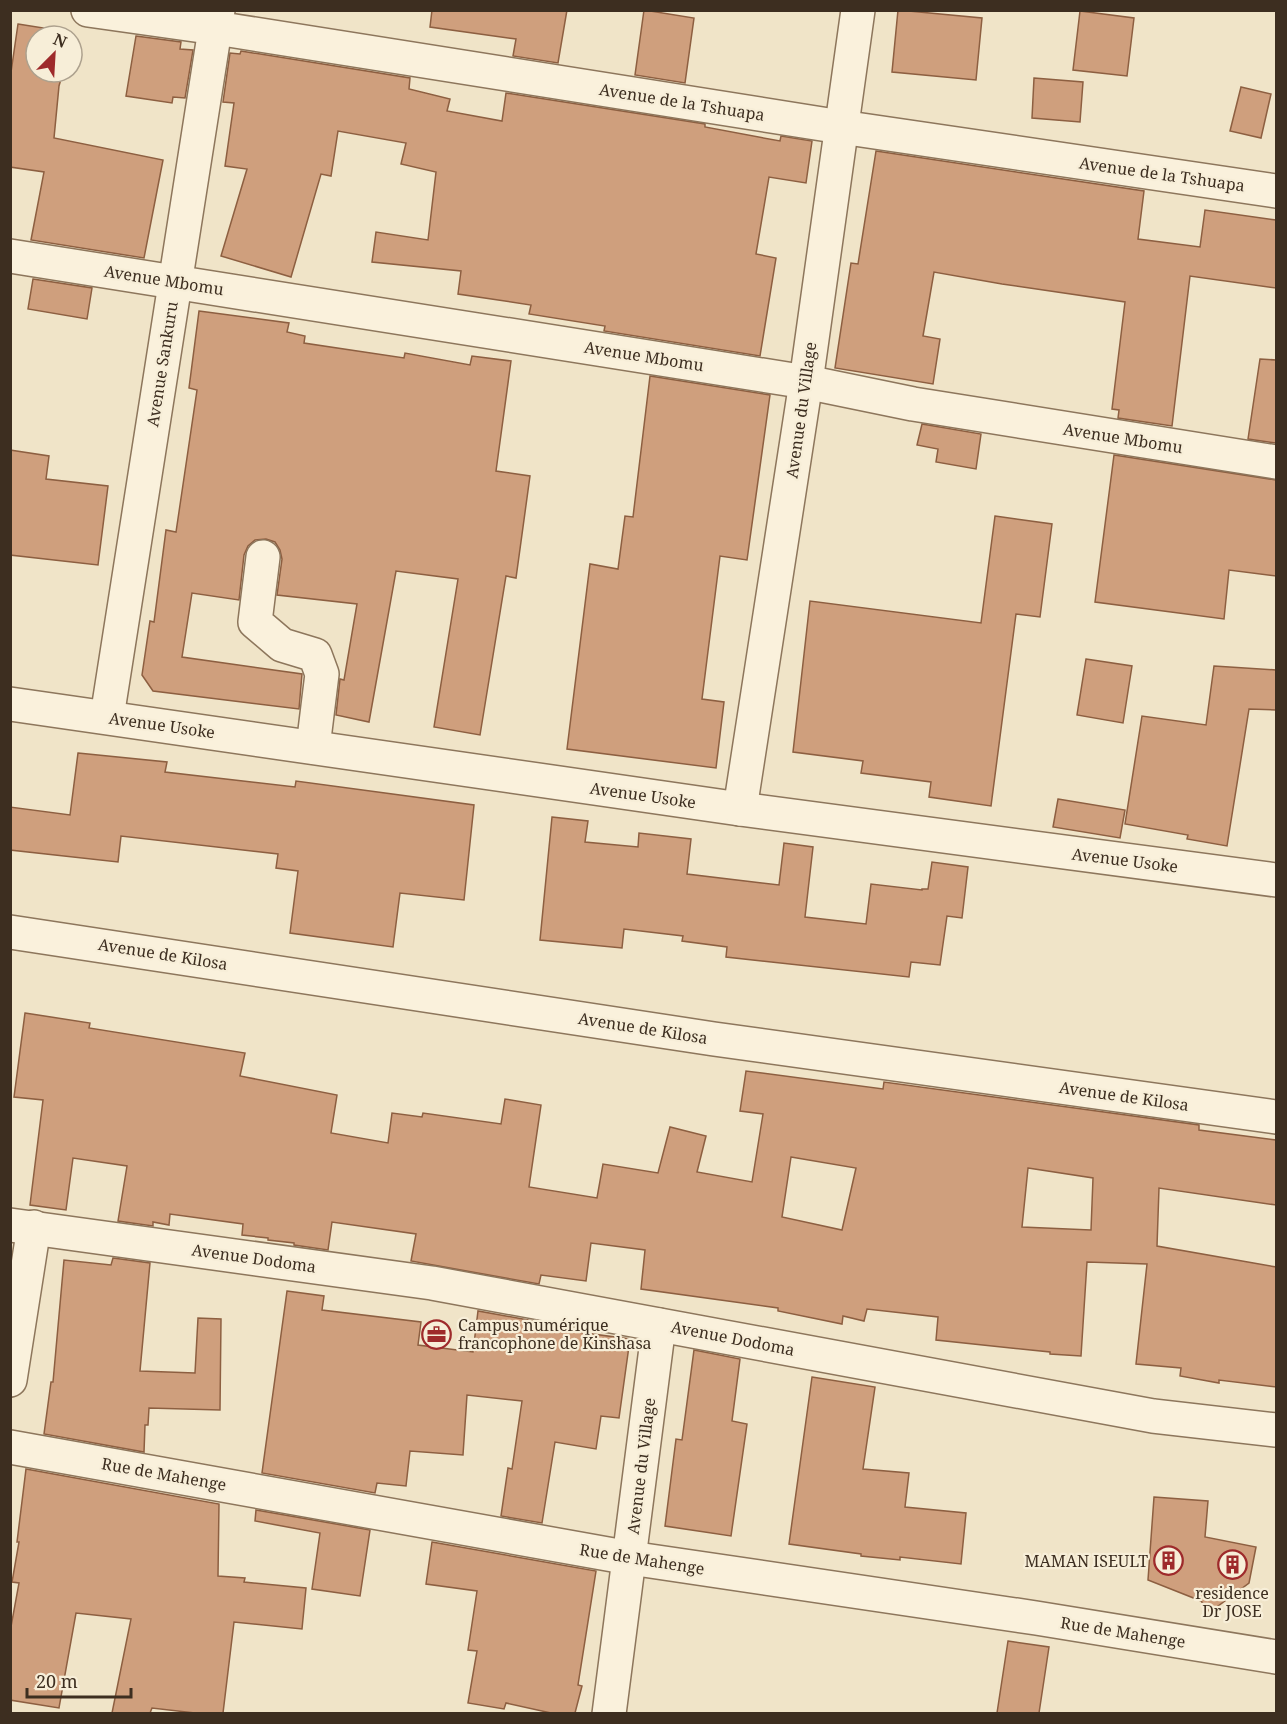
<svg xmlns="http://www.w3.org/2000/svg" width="1287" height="1724" font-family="'Noto Serif',serif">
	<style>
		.building { fill: #cf9f7d; stroke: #8d5f41; stroke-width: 1.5; fill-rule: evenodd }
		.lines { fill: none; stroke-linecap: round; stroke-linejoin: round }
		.minor-casing { stroke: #8d765c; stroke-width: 36 }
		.minor { stroke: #faf1dc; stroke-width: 33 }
		.labels { text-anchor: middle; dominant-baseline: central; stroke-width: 4.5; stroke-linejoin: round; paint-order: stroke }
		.street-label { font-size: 16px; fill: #3d2e20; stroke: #f7eed8 }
		.poi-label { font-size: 16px; fill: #3d2e20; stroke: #f7eed8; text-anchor: start }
	</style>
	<rect width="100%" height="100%" fill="#f0e4c8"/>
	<!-- building -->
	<g class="building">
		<polygon points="432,10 567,10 558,63 513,56 516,39 430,27"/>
		<polygon points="644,10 694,18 685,83 635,75"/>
		<polygon points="898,10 982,18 976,80 892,72"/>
		<polygon points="1080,11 1134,18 1127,76 1073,70"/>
		<polygon points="18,24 69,32 68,36 36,36 36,72 63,72 59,86 54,138 163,160 144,258 31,240 44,172 10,167 10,79"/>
		<polygon points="136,36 181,42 180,49 193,50 185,98 173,97 172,103 126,96"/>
		<polygon points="241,51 410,78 409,89 450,99 447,111 502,121 506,93 705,124 705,127 780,141 781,136 812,141 806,183 769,177 756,254 776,258 760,356 604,331 605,326 529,314 531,305 458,294 461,271 372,262 376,232 428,240 436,172 401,164 406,143 338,131 331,176 321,174 291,277 221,256 247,169 225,166 234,103 223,102 230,53 240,54"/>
		<polygon points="1034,78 1083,82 1080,122 1032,118"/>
		<polygon points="1241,87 1271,94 1261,138 1230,131"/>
		<polygon points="876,151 1144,191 1138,239 1200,247 1205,210 1276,220 1276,288 1190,276 1172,426 1118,418 1119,410 1112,409 1125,302 1002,284 934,272 923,336 940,339 933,384 835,368 851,263 858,264"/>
		<polygon points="33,279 92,288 87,319 28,309"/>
		<polygon points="199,311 289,323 287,332 305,336 304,343 404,358 405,353 470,365 472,356 511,361 496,471 530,476 516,578 506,576 480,735 434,727 458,579 396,571 369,722 336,715 340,679 344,680 357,604 277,595 282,559 280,550 275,542 266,539 255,540 248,546 244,555 239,600 192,593 182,657 302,674 299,709 153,691 142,675 150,621 154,622 166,530 176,532 197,390 189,388"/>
		<polygon points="1260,359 1276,360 1276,443 1248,439"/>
		<polygon points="650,376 770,395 747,560 720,556 702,699 724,702 716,768 567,749 590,564 618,569 625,516 633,517"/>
		<polygon points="922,424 981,434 976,469 936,462 938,449 917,445"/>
		<polygon points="10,450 49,456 46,479 108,486 98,565 10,555"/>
		<polygon points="1114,455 1276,480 1276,576 1229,570 1224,619 1095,602"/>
		<polygon points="995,516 1052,524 1040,617 1016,614 991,806 929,797 931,782 861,773 863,761 793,752 810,601 981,623"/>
		<polygon points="1086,659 1132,666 1123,723 1077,715"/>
		<polygon points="1214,666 1276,670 1276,710 1249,709 1227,846 1187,839 1188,835 1125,824 1142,716 1206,725"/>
		<polygon points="78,753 167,762 165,772 295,787 296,781 474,805 464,900 400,893 393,947 290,933 298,871 276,868 278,854 121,836 118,862 10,850 10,807 70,815"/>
		<polygon points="1058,799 1125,810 1120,838 1053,827"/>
		<polygon points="552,817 588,821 585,842 638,847 639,833 691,839 687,874 779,885 784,843 813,847 805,917 866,924 871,884 922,890 922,889 928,889 932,862 968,867 962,918 947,916 940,965 911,962 909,977 726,957 727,947 682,941 683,936 624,929 622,948 540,940"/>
		<path d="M25,1013L90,1023L89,1028L245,1053L240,1076L337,1095L331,1133L388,1143L392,1113L422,1117L423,1113L501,1124L505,1099L541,1105L529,1187L597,1198L603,1164L658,1173L670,1127L706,1136L697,1172L752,1182L763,1114L740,1111L746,1071L883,1089L884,1082L1199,1125V1130L1276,1140V1205L1159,1188L1157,1246L1276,1267V1387L1219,1380V1383L1180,1376L1181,1368L1136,1364L1147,1264L1087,1262L1081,1356L1050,1354V1352L936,1340L938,1317L867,1309L864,1321L843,1316L842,1324L778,1311V1308L641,1289L645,1250L591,1243L586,1281L541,1275L539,1284L411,1261L416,1234L332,1222L328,1250L294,1245V1243L268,1240V1238L242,1235L243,1224L170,1214L169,1225L153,1222V1226L118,1221L127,1166L73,1158L66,1210L30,1205L43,1100L14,1097ZM791,1157L856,1168L842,1230L782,1217ZM1028,1168L1093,1178L1091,1230L1022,1227Z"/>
		<polygon points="113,1258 150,1263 140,1371 195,1373 198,1318 221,1319 220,1410 149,1408 148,1425 145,1425 144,1452 44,1434 51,1382 53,1382 64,1260 111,1265"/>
		<polygon points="287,1291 324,1296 322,1310 421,1322 418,1345 473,1352 478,1311 534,1321 533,1326 630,1339 619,1418 601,1416 596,1449 555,1442 542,1523 501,1516 508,1468 512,1469 522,1401 467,1395 463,1455 410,1451 406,1486 377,1483 375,1493 262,1473"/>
		<polygon points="694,1350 740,1359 732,1421 747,1424 731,1536 665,1526 676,1439 682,1440"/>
		<polygon points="812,1377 875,1387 863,1469 909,1473 905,1507 966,1513 961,1564 900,1557 900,1560 861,1556 861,1554 789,1544"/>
		<polygon points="26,1469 219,1504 218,1576 245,1578 244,1582 306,1588 302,1629 234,1622 223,1713 195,1713 152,1708 150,1713 112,1713 131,1619 76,1613 59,1708 10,1700 10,1632 19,1583 12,1582 19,1542 17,1542"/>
		<polygon points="1154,1497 1208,1501 1205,1537 1256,1547 1249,1583 1210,1612 1201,1601 1148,1580"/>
		<polygon points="256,1510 370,1530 360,1596 312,1589 320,1533 255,1521"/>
		<polygon points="432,1542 596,1571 578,1685 582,1686 575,1713 551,1713 506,1703 504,1709 468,1703 477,1651 468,1650 477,1591 426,1584"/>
		<polygon points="1008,1641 1049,1647 1039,1713 997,1713"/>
	</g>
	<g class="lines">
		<defs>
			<g id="minor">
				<polyline points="88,10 216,28 841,127 1276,191"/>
				<polyline points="10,256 806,382 913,404 1276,462"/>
				<polyline points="263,557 255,622 282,645 315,655 322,674 313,747"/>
				<polyline points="10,704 740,809 1276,880"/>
				<polyline points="107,717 218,10"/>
				<polyline points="740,809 806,382 858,10"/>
				<polyline points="10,932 714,1039 1276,1117"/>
				<polyline points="10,1225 432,1283 1153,1416 1276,1430"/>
				<polyline points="10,1380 34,1227"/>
				<polyline points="10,1447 630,1558 1036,1618 1276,1657"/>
				<polyline points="609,1714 659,1325"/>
			</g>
		</defs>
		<!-- minor casing -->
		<use href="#minor" class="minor-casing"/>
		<!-- minor -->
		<use href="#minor" class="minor"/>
	</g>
	<!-- icons -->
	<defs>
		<symbol id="office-ring" viewBox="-11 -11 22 22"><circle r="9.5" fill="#f7eed8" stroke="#9e2a2b" stroke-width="1.5"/><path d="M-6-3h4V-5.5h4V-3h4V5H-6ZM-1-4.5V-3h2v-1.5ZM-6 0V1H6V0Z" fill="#9e2a2b"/></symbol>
		<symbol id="building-ring" viewBox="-11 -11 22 22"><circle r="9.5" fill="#f7eed8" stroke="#9e2a2b" stroke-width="1.5"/><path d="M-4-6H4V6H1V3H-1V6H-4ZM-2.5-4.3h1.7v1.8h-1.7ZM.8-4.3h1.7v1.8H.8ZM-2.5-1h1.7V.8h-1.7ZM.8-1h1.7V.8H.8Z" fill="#9e2a2b"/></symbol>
	</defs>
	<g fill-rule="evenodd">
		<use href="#office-ring" x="420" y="1318" width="33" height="33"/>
		<use href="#building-ring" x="1152" y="1544" width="33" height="33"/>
		<use href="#building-ring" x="1216" y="1548" width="33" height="33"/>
	</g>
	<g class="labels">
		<!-- street labels -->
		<g class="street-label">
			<text transform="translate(682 102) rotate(9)">Avenue de la Tshuapa</text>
			<text transform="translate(1162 174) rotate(8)">Avenue de la Tshuapa</text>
			<text transform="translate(164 280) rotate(9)">Avenue Mbomu</text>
			<text transform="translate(644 356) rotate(9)">Avenue Mbomu</text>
			<text transform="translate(162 364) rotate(-81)">Avenue Sankuru</text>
			<text transform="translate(801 410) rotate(-82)">Avenue du Village</text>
			<text transform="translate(1123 438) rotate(9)">Avenue Mbomu</text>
			<text transform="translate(162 725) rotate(8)">Avenue Usoke</text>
			<text transform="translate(643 795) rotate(8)">Avenue Usoke</text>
			<text transform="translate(1125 860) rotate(7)">Avenue Usoke</text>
			<text transform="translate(163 954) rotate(9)">Avenue de Kilosa</text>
			<text transform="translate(643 1028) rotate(9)">Avenue de Kilosa</text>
			<text transform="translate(1124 1096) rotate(8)">Avenue de Kilosa</text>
			<text transform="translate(254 1258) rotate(8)">Avenue Dodoma</text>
			<text transform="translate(733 1338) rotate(11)">Avenue Dodoma</text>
			<text transform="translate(641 1466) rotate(-83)">Avenue du Village</text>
			<text transform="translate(164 1474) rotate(10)">Rue de Mahenge</text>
			<text transform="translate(642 1559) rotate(9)">Rue de Mahenge</text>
			<text transform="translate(1123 1632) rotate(9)">Rue de Mahenge</text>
		</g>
		<!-- poi labels -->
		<g class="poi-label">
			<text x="458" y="1325">Campus numérique<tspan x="458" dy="18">francophone de Kinshasa</tspan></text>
			<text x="1148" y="1561" text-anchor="end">MAMAN ISEULT</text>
			<text x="1232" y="1593" text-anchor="middle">residence<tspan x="1232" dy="18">Dr JOSE</tspan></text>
		</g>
	</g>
	<!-- border -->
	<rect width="1287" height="1724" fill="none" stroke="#3d2e20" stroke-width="24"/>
	<!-- north arrow -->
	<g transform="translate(54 54) rotate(24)"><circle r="28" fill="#f7eed8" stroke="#ada18e" stroke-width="1.5"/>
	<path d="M0-4.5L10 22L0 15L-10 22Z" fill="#9e2a2b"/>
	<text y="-9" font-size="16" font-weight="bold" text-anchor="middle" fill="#3d2e20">N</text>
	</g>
	<!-- scale -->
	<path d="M27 1688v9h104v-9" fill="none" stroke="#3d2e20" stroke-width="3"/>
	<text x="36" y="1688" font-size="18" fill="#3d2e20" stroke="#f7eed8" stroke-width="4.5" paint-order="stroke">20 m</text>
</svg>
